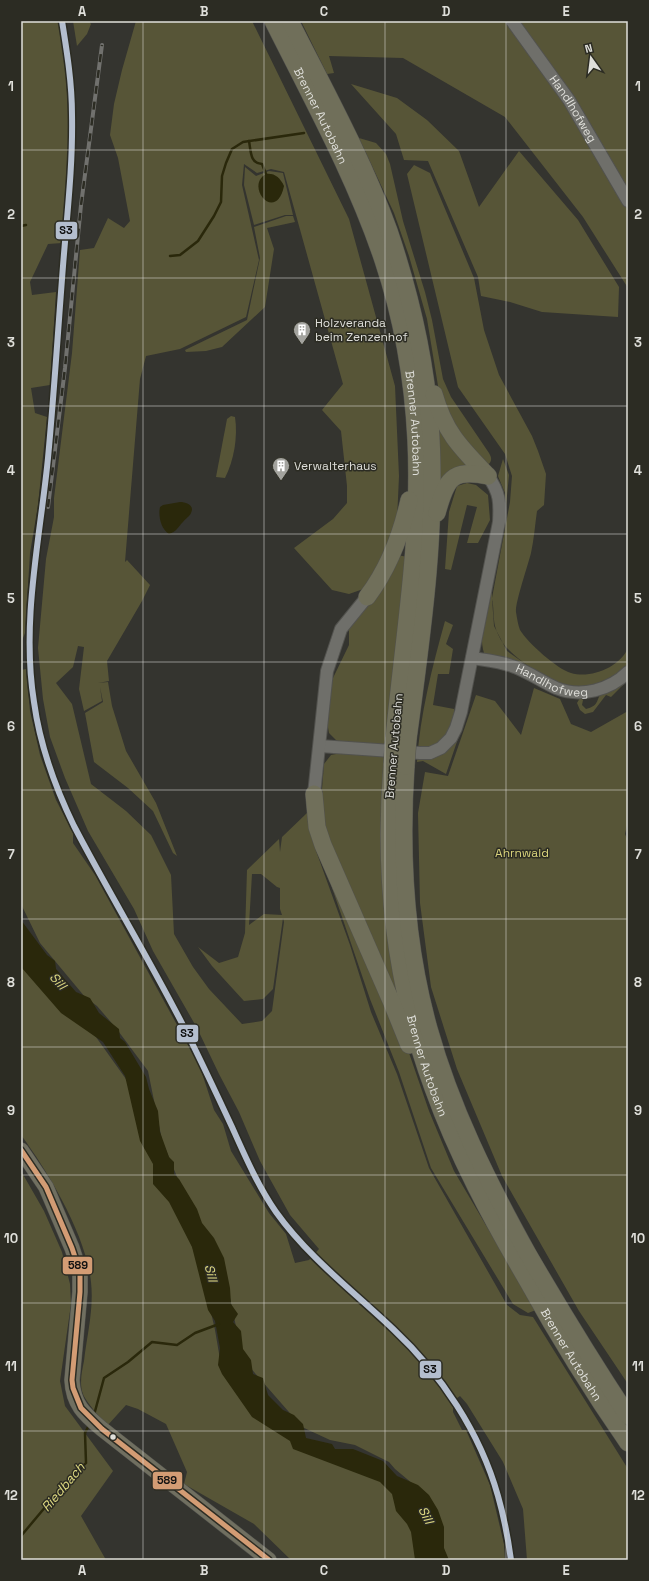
<svg xmlns="http://www.w3.org/2000/svg" width="649" height="1581" font-family="'Space Grotesk',sans-serif">
	<style>
		.green { fill: #575537; fill-rule: evenodd }
		.water { fill: #2a280b }
		.lines { fill: none; stroke-linecap: round; stroke-linejoin: round }
		.stream { stroke: #2a280b; stroke-width: 2.5 }
		.minor-casing { stroke: #52524e; stroke-width: 14 }
		.major-casing { stroke: #52524e; stroke-width: 16 }
		.highway-casing { stroke: #52524e; stroke-width: 18 }
		.minor { stroke: #6f6f6a; stroke-width: 12 }
		.major { stroke: #706f60; stroke-width: 15 }
		.highway { stroke: #706f5a; stroke-width: 17 }
		.rail-casing { stroke: #71716e; stroke-width: 4 }
		.rail { stroke: #2c2c23; stroke-width: 2.5; stroke-dasharray: 8; stroke-linecap: butt }
		.highway-bridge-casing { stroke: #52524e; stroke-width: 18; stroke-linecap: butt }
		.highway-bridge { stroke: #706f5a; stroke-width: 17 }
		.bus-1-casing { stroke: #2c2c23; stroke-width: 8 }
		.bus-1 { stroke: #d39c74; stroke-width: 5 }
		.rail-1-casing { stroke: #2c2c23; stroke-width: 9 }
		.rail-1 { stroke: #b4bece; stroke-width: 6 }
		.grid { fill: none; stroke: #dfdfda; stroke-width: 1; stroke-opacity: 0.55 }
		.bus-dot { fill: #dfdfda; stroke: #2c2c23; stroke-width: 1.5 }
		.labels { text-anchor: middle; dominant-baseline: central; stroke-width: 3; stroke-linejoin: round; paint-order: stroke }
		.street-label { font-size: 12px; fill: #dfdfda; stroke: #2c2c23 }
		.poi-label { font-size: 12px; fill: #dfdfda; stroke: #2c2c23; text-anchor: start }
		.park-label { font-size: 12px; fill: #dad47c; stroke: #2c2c23 }
		.water-label { font-size: 13px; font-style: italic; fill: #ded981; stroke: #2c2c23 }
		.line-badge { stroke: #2c2c23; stroke-width: 1.5 }
		.pale-badge-label { font-size: 11px; text-anchor: middle; font-weight: bold; fill: #111 }
		.neatline { fill: none; stroke: #dfdfda; stroke-width: 1.5 }
		.grid-label { font-size: 13px; text-anchor: middle; font-weight: bold; fill: #dfdfda }
	</style>
	<rect width="100%" height="100%" fill="#34342f"/>
	<!-- green -->
	<g class="green">
		<polygon points="21,21 59,21 65,54 69,132 62,243 48,244 30,282 32,295 56,292 50,385 31,388 35,413 47,417 38,505 30,553 25,633 21,643"/>
		<polygon points="73,21 89,21 91,24 87,34 77,46"/>
		<path d="M136,21H252L349,219L395,386L399,476L396,543L369,587L349,594L332,590L294,548L333,519L347,503V486L341,431L322,410L343,384L284,172L271,169L257,173L244,164L242,185L259,260L246,317L180,349L146,356L140,379L125,562L127,560L150,585L142,601L107,661L109,681L98,683L108,682L112,706L126,751L156,803L177,856L173,853L153,811L128,788L94,762L85,713L103,702L100,687L102,701L84,711L79,689L84,647L78,646L73,667L56,683L72,704L91,784L126,811L151,835L171,875L174,934L193,967L209,989L242,1024L262,1021L272,1011L284,922L283,918L273,989L263,999L244,1001L212,966L198,947L219,963L238,957L245,933L247,870L279,839L280,852L282,837L307,813L315,848L350,945L371,1012L397,1074L429,1168L507,1305L520,1315L533,1317L628,1469V1560H527L523,1509L503,1462L467,1404L460,1396L453,1401V1412L462,1430H466L490,1485L504,1544L505,1560H442L413,1484L395,1469L389,1462L355,1445L330,1440L302,1427L248,1365L241,1350L222,1260L182,1189L162,1140L148,1071L116,1028L97,1006L85,997L40,943L21,904V670L26,669L30,711L40,755L56,800L73,833V843L95,875L200,1067L214,1110L223,1124L231,1151L269,1213L286,1234L295,1263L309,1260L319,1249L290,1215L260,1161L239,1112L219,1074L197,1028L153,951L134,909L88,831L65,778L50,737L43,699L38,648L46,559L54,517V498L72,353L80,250L94,248L108,218L124,228L130,221L118,158L110,135L114,104L122,70ZM252,874H261L277,887L280,888V909L282,915L264,914L249,925Z"/>
		<polygon points="301,21 628,21 628,288 583,217 505,117 403,58 329,56 334,73 327,74"/>
		<polygon points="351,84 397,98 427,120 459,151 479,207 519,151 578,220 619,287 618,317 542,312 510,302 481,296 478,277 428,161 404,160 396,134"/>
		<path d="M359,138L376,143L386,154L390,164L403,221L425,292L432,320L443,379L451,397L489,453C492,458 492,461 488,465L464,447L440,398L427,319L409,256L394,213Z"/>
		<path d="M414,165L430,173L474,278L484,330L499,375L532,436L538,451L546,474L544,505L537,511C535,525 534,539 531,553C528,565 515,603 516,612C517,618 518,625 520,630C528,643 557,669 571,673C591,679 620,667 628,648V664L627,667C611,678 596,686 576,687C558,687 521,663 509,650C503,645 497,634 495,626C493,617 494,607 492,599L494,626L507,651L541,675L484,653C478,633 486,612 490,592H492V598L510,502L512,476L505,454L458,387L407,174Z"/>
		<polygon points="245,167 256,176 269,171 283,173 293,215 285,215 254,225 244,185"/>
		<polygon points="286,216 293,216 295,222 267,228 274,249 265,307 222,347 206,351 186,352 185,350 247,320 260,258 254,227"/>
		<polygon points="435,407 478,471 439,491"/>
		<path d="M231,416L235,417C238,437 234,460 225,478L216,477L227,419Z"/>
		<polygon points="503,459 509,475 505,517 505,493 498,476"/>
		<polygon points="467,483 476,485 488,495 490,520 478,543 467,543 477,507 467,505 451,570 445,569 449,512 457,486"/>
		<polygon points="397,555 408,557 384,747 338,742 329,733 327,722 329,691 333,678 349,645 349,625"/>
		<path d="M445,621L453,625L446,644L453,649L449,674H438L433,705L454,709L455,719L464,721L446,774L423,761L417,762C420,714 432,668 445,621Z"/>
		<path d="M628,676V680L611,697L606,695L593,712L585,714L580,710L577,703L580,698L583,700L582,705L586,709C601,705 595,699 603,691C607,686 622,680 628,676Z"/>
		<polygon points="534,688 560,699 571,724 591,732 628,711 628,821 625,834 628,841 628,1384 579,1311 502,1176 457,1069 431,987 420,903 418,813 425,772 448,776 476,695 495,701 521,735"/>
		<polygon points="341,753 385,754 408,1050 429,1111 454,1171 536,1310 528,1313 513,1304 431,1168 399,1072 370,999 311,826 318,795 322,789 324,764 331,755"/>
		<path d="M21,961L53,1001L96,1037L133,1089L202,1273L215,1330L222,1371L266,1421L380,1477L400,1502L424,1560H291L254,1524L184,1484L187,1472L166,1424L138,1409L126,1405L107,1426C102,1420 84,1399 83,1394C79,1384 82,1371 84,1361C87,1335 94,1309 91,1282C86,1235 49,1173 21,1135Z"/>
		<polygon points="21,1171 44,1211 62,1252 70,1284 71,1304 60,1381 65,1406 113,1471 81,1516 106,1560 21,1560"/>
	</g>
	<!-- water -->
	<g class="water">
		<path d="M266,174C275,173 280,178 284,186C276,224 244,186 266,174Z"/>
		<path d="M180,502C186,502 195,505 191,513C190,516 185,519 183,522C178,527 176,532 169,534C161,529 158,516 160,507L163,505Z"/>
		<polygon points="21,920 47,955 55,961 56,969 76,992 90,998 99,1013 119,1029 120,1038 125,1042 146,1077 149,1089 158,1111 160,1132 169,1157 174,1162 174,1174 179,1179 197,1209 202,1223 214,1238 224,1258 230,1288 231,1304 238,1314 233,1322 241,1331 243,1349 251,1360 253,1374 263,1378 268,1395 283,1410 294,1415 303,1424 306,1438 332,1444 335,1449 353,1449 383,1461 397,1476 418,1485 429,1495 438,1510 444,1527 444,1548 449,1560 415,1560 411,1532 407,1524 396,1511 392,1494 380,1482 293,1449 290,1441 252,1417 222,1374 218,1365 220,1348 215,1321 208,1310 192,1247 169,1202 153,1184 153,1164 140,1141 125,1076 103,1042 61,1013 21,967"/>
	</g>
	<g class="lines">
		<!-- stream -->
		<g class="stream">
			<path d="M249,141C251,152 250,163 262,164L266,174"/>
			<polyline points="21,226 26,225"/>
			<polyline points="170,256 180,255 198,241 214,216 221,202 222,176 226,163 232,149 243,142 304,133"/>
			<polyline points="94,1415 104,1378 128,1362 152,1342 177,1345 195,1333 219,1324"/>
			<polyline points="21,1536 52,1499 86,1463 85,1433 89,1425"/>
		</g>
		<defs>
			<g id="minor">
				<path id="s1" d="M512,21L569,100L628,201"/>
				<path id="s2" d="M472,658C485,660 499,661 512,666C527,671 541,681 556,688C581,698 610,690 628,672"/>
				<path d="M320,746L420,753H430L441,748L451,738L456,728L461,712L499,522C500,502 500,493 488,476"/>
				<polyline points="314,794 327,671 341,629 367,597"/>
			</g>
			<path id="major" d="M21,1150L46,1187L72,1248L80,1272V1292L72,1380C73,1404 84,1414 102,1429L269,1560"/>
			<g id="highway">
				<path id="s3" d="M273,21C312,99 355,177 383,260C402,317 413,379 416,440C421,540 403,640 394,739"/>
				<path d="M290,21C325,90 363,159 389,231C410,293 425,357 430,422C438,527 422,635 408,739"/>
				<path d="M434,394C445,433 461,448 488,476"/>
				<path d="M437,513C446,480 451,468 488,476"/>
				<path d="M367,597C389,568 401,536 409,500"/>
				<path id="s4" d="M392,764C383,874 395,985 433,1088C457,1155 491,1218 527,1280C558,1336 592,1391 628,1443"/>
				<path d="M406,766C400,855 405,943 429,1029C451,1108 488,1182 528,1254C560,1309 593,1363 628,1416"/>
				<polyline points="314,794 317,827 323,845 392,1003 409,1045"/>
			</g>
		</defs>
		<!-- minor casing -->
		<use href="#minor" class="minor-casing"/>
		<!-- major casing -->
		<use href="#major" class="major-casing"/>
		<!-- highway casing -->
		<use href="#highway" class="highway-casing"/>
		<!-- minor -->
		<use href="#minor" class="minor"/>
		<!-- major -->
		<use href="#major" class="major"/>
		<!-- highway -->
		<use href="#highway" class="highway"/>
		<defs>
			<polyline id="rail" points="48,507 65,368 81,205 102,45"/>
		</defs>
		<!-- rail casing -->
		<use href="#rail" class="rail-casing"/>
		<!-- rail -->
		<use href="#rail" class="rail"/>
		<defs>
			<g id="highway-bridge">
				<polyline points="392,764 394,739"/>
				<polyline points="406,766 408,739"/>
			</g>
		</defs>
		<!-- highway-bridge casing -->
		<use href="#highway-bridge" class="highway-bridge-casing"/>
		<!-- highway-bridge -->
		<use href="#highway-bridge" class="highway-bridge"/>
		<defs>
			<polyline id="bus-1" points="21,1150 46,1187 72,1248 80,1272 80,1292 72,1380 73,1388 81,1408 102,1429 269,1560"/>
		</defs>
		<!-- bus-1 casing -->
		<use href="#bus-1" class="bus-1-casing"/>
		<!-- bus-1 -->
		<use href="#bus-1" class="bus-1"/>
		<defs>
			<path id="rail-1" d="M62,21C67,52 72,83 72,115C73,165 67,215 63,266C58,330 54,394 48,458C40,539 21,621 34,702C40,746 55,787 74,826C111,897 153,965 189,1037C204,1067 218,1097 232,1127C245,1156 258,1186 276,1212C308,1257 353,1291 393,1329C441,1374 480,1432 498,1496C504,1517 508,1538 511,1560"/>
		</defs>
		<!-- rail-1 casing -->
		<use href="#rail-1" class="rail-1-casing"/>
		<!-- rail-1 -->
		<use href="#rail-1" class="rail-1"/>
	</g>
	<!-- grid -->
	<path class="grid" d="M143,21V1560M264,21V1560M385,21V1560M506,21V1560M21,150H628M21,278H628M21,406H628M21,534H628M21,662H628M21,790H628M21,919H628M21,1047H628M21,1175H628M21,1303H628M21,1431H628"/>
	<!-- icons -->
	<defs>
		<symbol id="building-pin" viewBox="-11 -11 22 30"><path d="M0 17L-7.5 6A9.5 9.5 0 1 1 7.5 6Z" fill="#a3a39e" stroke="#2c2c23"/><path d="M-4-6H4V6H1V3H-1V6H-4ZM-2.5-4.3h1.7v1.8h-1.7ZM.8-4.3h1.7v1.8H.8ZM-2.5-1h1.7V.8h-1.7ZM.8-1h1.7V.8H.8Z" fill="#fff"/></symbol>
	</defs>
	<g fill-rule="evenodd">
		<use href="#building-pin" x="292" y="320" width="20" height="27"/>
		<use href="#building-pin" x="271" y="456" width="20" height="27"/>
	</g>
	<!-- markers -->
	<circle class="bus-dot" cx="113" cy="1437" r="3.5"/>
	<g class="labels">
		<!-- street labels -->
		<g class="street-label">
			<text stroke="none"><textPath href="#s1" startOffset="107">Handlhofweg</textPath></text>
			<text stroke="none"><textPath href="#s3" startOffset="106">Brenner Autobahn</textPath></text>
			<text stroke="none"><textPath href="#s3" startOffset="430">Brenner Autobahn</textPath></text>
			<text stroke="none"><textPath href="#s2" startOffset="84">Handlhofweg</textPath></text>
			<text transform="translate(394 746) rotate(-85)">Brenner Autobahn</text>
			<text stroke="none"><textPath href="#s4" startOffset="306">Brenner Autobahn</textPath></text>
			<text stroke="none"><textPath href="#s4" startOffset="630">Brenner Autobahn</textPath></text>
		</g>
		<!-- poi labels -->
		<g class="poi-label">
			<text x="315" y="323">Holzveranda<tspan x="315" dy="14">beim Zenzenhof</tspan></text>
			<text x="294" y="466">Verwalterhaus</text>
		</g>
		<!-- park labels -->
		<g class="park-label">
			<text x="522" y="853">Ahrnwald</text>
		</g>
		<!-- water labels -->
		<g class="water-label">
			<text transform="translate(58 981) rotate(48)">Sill</text>
			<text transform="translate(211 1273) rotate(76)">Sill</text>
			<text transform="translate(63 1487) rotate(-50)">Riedbach</text>
			<text transform="translate(426 1515) rotate(64)">Sill</text>
		</g>
	</g>
	<g class="line-badge">
		<rect x="55" y="221" width="23" height="19" rx="4" fill="#b4bece"/>
		<rect x="176" y="1024" width="23" height="19" rx="4" fill="#b4bece"/>
		<rect x="62" y="1256" width="31" height="19" rx="4" fill="#d39c74"/>
		<rect x="419" y="1360" width="23" height="19" rx="4" fill="#b4bece"/>
		<rect x="152" y="1471" width="31" height="19" rx="4" fill="#d39c74"/>
	</g>
	<g class="pale-badge-label">
		<text x="66" y="234">S3</text>
		<text x="187" y="1037">S3</text>
		<text x="78" y="1269">589</text>
		<text x="430" y="1373">S3</text>
		<text x="167" y="1484">589</text>
	</g>
	<!-- border -->
	<rect width="649" height="1581" fill="none" stroke="#2c2c23" stroke-width="44"/>
	<!-- north arrow -->
	<g transform="translate(591 58) rotate(346)" stroke="#2c2c23" stroke-width="3" paint-order="stroke">
	<path d="M0-3L7 15L0 10L-7 15Z" fill="#dfdfda"/>
	<text y="-6" font-size="11" font-weight="bold" text-anchor="middle" fill="#dfdfda">N</text>
	</g>
	<rect x="22" y="22" width="605" height="1537" class="neatline"/>
	<g class="grid-label">
		<text x="82" y="16">A</text>
		<text x="204" y="16">B</text>
		<text x="324" y="16">C</text>
		<text x="446" y="16">D</text>
		<text x="566" y="16">E</text>
		<text x="11" y="91">1</text>
		<text x="638" y="91">1</text>
		<text x="11" y="219">2</text>
		<text x="638" y="219">2</text>
		<text x="11" y="347">3</text>
		<text x="638" y="347">3</text>
		<text x="11" y="475">4</text>
		<text x="638" y="475">4</text>
		<text x="11" y="603">5</text>
		<text x="638" y="603">5</text>
		<text x="11" y="731">6</text>
		<text x="638" y="731">6</text>
		<text x="11" y="859">7</text>
		<text x="638" y="859">7</text>
		<text x="11" y="987">8</text>
		<text x="638" y="987">8</text>
		<text x="11" y="1115">9</text>
		<text x="638" y="1115">9</text>
		<text x="11" y="1243">10</text>
		<text x="638" y="1243">10</text>
		<text x="11" y="1371">11</text>
		<text x="638" y="1371">11</text>
		<text x="11" y="1500">12</text>
		<text x="638" y="1500">12</text>
		<text x="82" y="1575">A</text>
		<text x="204" y="1575">B</text>
		<text x="324" y="1575">C</text>
		<text x="446" y="1575">D</text>
		<text x="566" y="1575">E</text>
	</g>
</svg>
